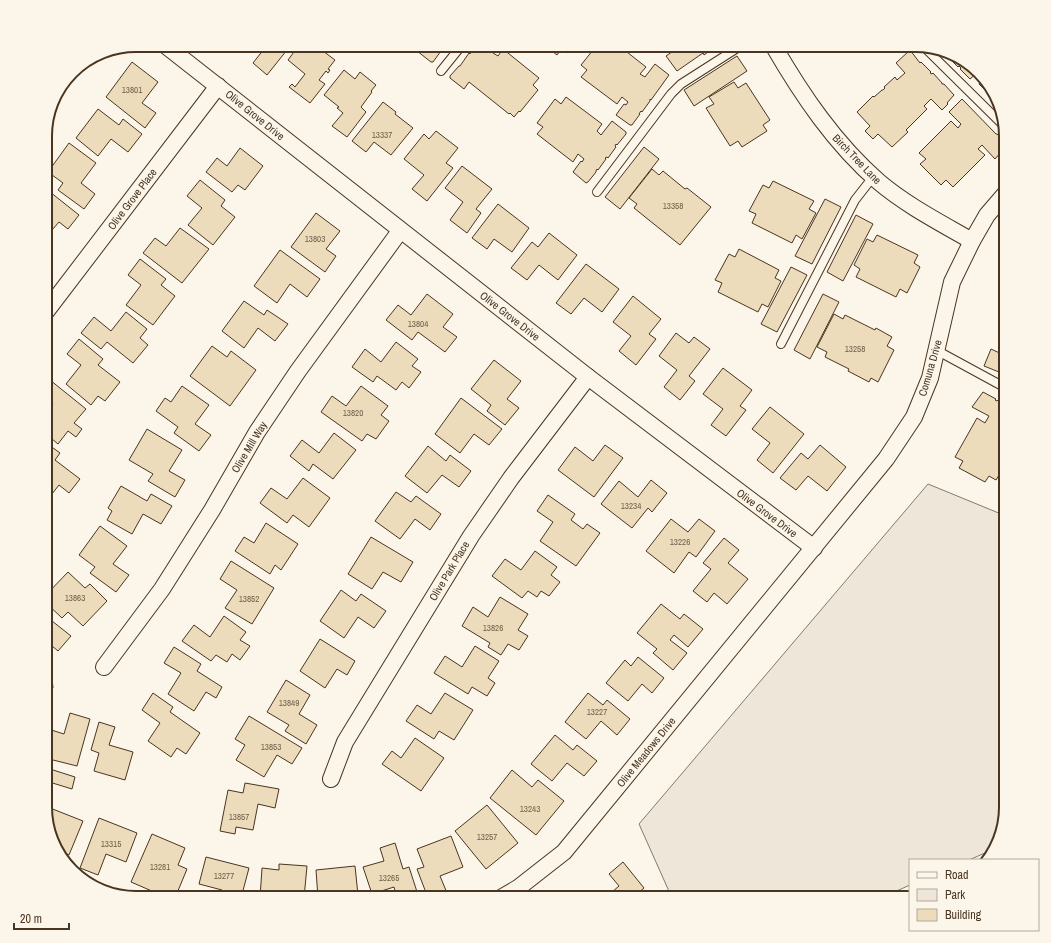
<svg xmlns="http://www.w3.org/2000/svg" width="1051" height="943" font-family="'Archivo Narrow',sans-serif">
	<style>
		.green { fill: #ede6d9; stroke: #887966 }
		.building { fill: #ecdcbc; stroke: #4a3520 }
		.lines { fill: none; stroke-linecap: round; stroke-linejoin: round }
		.lane-casing { stroke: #4a3520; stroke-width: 10 }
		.street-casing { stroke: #4a3520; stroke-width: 18 }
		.lane { stroke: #fbf6e9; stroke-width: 8 }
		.street { stroke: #fbf6e9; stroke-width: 16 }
		.labels { text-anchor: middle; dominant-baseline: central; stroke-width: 3; stroke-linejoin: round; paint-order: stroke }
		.number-label { font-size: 9px; fill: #725f47 }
		.street-label { font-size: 11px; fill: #4a3520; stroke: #fbf6e9 }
		.rim { fill: none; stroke: #4a3520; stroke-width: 2 }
	</style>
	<rect width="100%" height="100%" fill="#fbf6e9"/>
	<!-- green -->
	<polygon class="green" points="928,484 1006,516 1006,813 999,842 994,849 969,860 910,860 910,885 881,898 672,898 639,824"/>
	<!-- building -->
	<g class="building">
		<polygon points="259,45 281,45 287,50 267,75 253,63 264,49"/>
		<polygon points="299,45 315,45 335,60 328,69 330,70 328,73 326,71 319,80 325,84 310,103 289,87 292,84 295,87 305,74 288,60"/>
		<polygon points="422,45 447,45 443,49 442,48 440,50 441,51 433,62 431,62 417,51"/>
		<polygon points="475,45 500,45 493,53 498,56 503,49 539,78 533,85 538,90 520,112 519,111 514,117 510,113 509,114 469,82 464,89 450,78 450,76 459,66 460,66 469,53 470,54 471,52 470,51"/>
		<polygon points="544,45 574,45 568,53 562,48 557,55"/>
		<polygon points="597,45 605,46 606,45 618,45 646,67 640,74 645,77 655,64 669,75 651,100 650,99 650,101 642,112 641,111 639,114 640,114 632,125 630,125 616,115 624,104 626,105 628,102 622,97 617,104 581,77 587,70 581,65"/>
		<polygon points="682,45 716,45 715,46 715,47 704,55 703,53 677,71 666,56"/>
		<polygon points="910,50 920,63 921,62 931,72 930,73 932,74 933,73 942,83 942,84 944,84 954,95 947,103 948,104 942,110 931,99 924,106 927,109 906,130 908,132 892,147 878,134 873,139 865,131 870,126 857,112 873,96 874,97 882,90 883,90 885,88 884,87 895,77 897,80 905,73 896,63"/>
		<polygon points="941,50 950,52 980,72 978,72 970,79 960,69 961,68 959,66 958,67 948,57 948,55 947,56"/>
		<polygon points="737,56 747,71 694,106 684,90"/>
		<polygon points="132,62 158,82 142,103 156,113 145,128 106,97"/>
		<polygon points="344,70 355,79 360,72 376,85 371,91 372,92 361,107 366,112 347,137 332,126 343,113 337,108 339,107 324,95"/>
		<polygon points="983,78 999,101 1000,105 990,95 991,94 990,93 989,94 979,84"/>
		<polygon points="734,82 738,88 746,83 770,120 763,125 767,131 742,147 738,141 730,146 706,108 714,104 709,97"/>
		<polygon points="566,97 602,124 597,131 601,135 612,121 626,132 626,134 617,145 616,144 615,146 616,147 608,158 607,157 605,158 606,159 598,170 597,169 596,171 596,172 588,182 586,183 573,172 581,161 582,162 584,159 578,154 573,162 537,134 543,127 537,123 555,99 561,104"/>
		<polygon points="962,99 963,100 996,134 997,134 1006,143 1006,146 995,159 982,145 978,149 985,155 953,187 946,180 941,185 920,164 926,159 919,153 951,121 958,128 961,124 949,112"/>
		<polygon points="383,102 396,112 395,114 413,128 391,155 374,142 366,152 352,141"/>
		<polygon points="98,109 119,125 123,119 142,134 128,152 111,139 98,156 76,138"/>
		<polygon points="436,131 458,148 446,163 453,168 427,201 412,189 424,175 404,159 424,134 429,139"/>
		<polygon points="69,143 96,163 81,183 95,194 84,209 58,190 63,183 48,172"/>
		<polygon points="644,147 659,159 620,209 605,197"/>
		<polygon points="240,148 263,166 245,190 238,185 232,192 206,172 217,158 227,166"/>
		<polygon points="462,166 492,189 476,209 481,213 467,233 450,220 463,202 445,188"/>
		<polygon points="652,169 659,175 663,171 685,189 687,188 711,207 680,245 634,208 637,204 629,198"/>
		<polygon points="200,180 225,200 221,206 235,217 213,245 188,225 202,208 187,196"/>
		<polygon points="773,181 814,201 809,209 816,213 802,239 796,235 792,243 752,223 756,214 749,211 763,185 769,188"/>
		<polygon points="45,188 79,215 68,229 59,222 45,238"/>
		<polygon points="825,199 841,207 812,264 795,256"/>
		<polygon points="498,204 529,228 512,252 494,239 487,249 472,238"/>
		<polygon points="316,213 340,231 326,249 336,256 325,272 291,247"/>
		<polygon points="856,215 873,224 843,281 827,272"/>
		<polygon points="180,228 209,249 182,283 143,253 155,238 166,246"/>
		<polygon points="549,233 577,255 558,280 539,265 527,280 511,268 532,242 538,247"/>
		<polygon points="877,235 918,255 914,263 920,267 907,293 900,289 896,297 856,277 860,269 854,265 867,239 873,242"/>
		<polygon points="739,249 779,270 775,278 781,281 768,307 762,304 758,312 718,292 722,283 715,280 729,254 735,257"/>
		<polygon points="280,250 320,279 307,297 290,284 277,303 254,286"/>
		<polygon points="140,259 166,279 161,285 175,296 153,325 126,305 141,285 128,275"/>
		<polygon points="586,264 619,289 602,312 584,298 571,314 556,303"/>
		<polygon points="791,267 807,275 777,332 761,324"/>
		<polygon points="427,294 453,314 443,327 457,337 445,352 418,332 412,340 386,320 398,305 411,315"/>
		<polygon points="823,294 839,302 810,359 794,350"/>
		<polygon points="633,296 661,319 649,334 656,339 636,365 619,351 631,336 613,322"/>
		<polygon points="244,301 264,315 267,310 288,324 275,341 258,328 244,348 222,331"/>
		<polygon points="126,312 147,329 140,338 148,345 133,363 107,342 101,349 81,333 94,317 111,331"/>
		<polygon points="834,314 843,319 845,315 875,330 876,328 892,337 887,346 894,350 878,382 871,378 869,382 848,371 849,369 825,357 827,352 817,347"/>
		<polygon points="676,333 689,343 694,337 710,349 689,376 695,381 680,400 664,387 677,370 659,356"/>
		<polygon points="79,339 103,359 98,365 120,382 105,401 98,396 91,405 66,384 81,365 67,354"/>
		<polygon points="396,342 418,359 412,366 421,372 409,388 402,382 396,390 377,376 373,382 352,367 365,349 381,362"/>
		<polygon points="212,346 227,357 231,351 256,370 230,406 190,376"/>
		<polygon points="991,349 1006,356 1006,377 999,373 999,372 984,366"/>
		<polygon points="494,360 521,381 507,399 519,408 505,425 487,411 491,405 471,389"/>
		<polygon points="723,368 752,390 740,406 746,410 726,436 711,425 723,409 703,394"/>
		<polygon points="45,376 86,409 74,423 82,429 76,437 68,431 58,444 45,433 45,407 48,410 53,403 45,397"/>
		<polygon points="182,386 209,405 195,424 211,435 199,451 174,433 178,427 156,411 165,398 171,402"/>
		<polygon points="361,386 388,406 381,415 389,421 376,439 367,434 362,441 321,412 332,396 346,406"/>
		<polygon points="983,392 996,399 995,400 997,401 998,400 1006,405 1006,464 996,480 989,476 985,482 959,468 963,461 955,457 977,418 985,423 989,416 972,407"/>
		<polygon points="461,398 502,429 489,445 474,434 460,453 435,434"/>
		<polygon points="770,407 804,434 773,473 757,460 770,443 752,429"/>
		<polygon points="147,429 182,450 169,471 185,480 175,497 148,481 153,474 129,460"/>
		<polygon points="334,433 356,450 333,479 313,464 309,471 290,456 302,440 319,453"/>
		<polygon points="45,442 60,453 55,460 80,479 69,493 59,485 48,499 45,497"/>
		<polygon points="605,445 623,458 594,497 558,470 575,447 593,461"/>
		<polygon points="820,445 846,467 827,491 808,476 796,490 780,478 801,453 808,459"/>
		<polygon points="428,446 446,461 450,455 471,471 459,487 442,475 427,493 405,476"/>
		<polygon points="303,478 330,498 309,527 293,515 287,523 260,503 271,488 287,499"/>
		<polygon points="651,480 667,493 652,512 648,508 632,528 601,504 619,481 638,497"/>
		<polygon points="121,486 147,501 151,494 172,506 161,524 143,514 132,534 107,520 112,511 108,508"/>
		<polygon points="396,492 411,502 416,496 441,514 430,530 415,519 400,539 375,521"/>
		<polygon points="548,495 575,514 571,520 583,529 587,524 600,533 576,566 540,541 553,522 537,511"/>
		<polygon points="671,519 688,532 699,519 715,531 696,557 689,552 674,573 646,551"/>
		<polygon points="266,523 298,544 281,570 275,565 270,574 235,551 244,537 254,543"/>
		<polygon points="100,526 127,546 113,564 129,575 116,592 90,573 95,567 79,555"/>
		<polygon points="371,537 413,562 401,582 383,572 372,589 348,574"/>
		<polygon points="724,538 739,550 728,563 748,579 727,604 714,593 707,602 693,591 711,569 703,563"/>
		<polygon points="535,551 557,567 551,575 560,582 549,596 541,591 537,597 528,591 522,598 492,576 505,559 521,570"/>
		<polygon points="231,561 274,588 252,624 225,608 237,590 220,579"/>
		<polygon points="68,572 85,588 90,584 107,601 83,626 68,612 62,618 45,602 45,596"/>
		<polygon points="341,590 356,601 361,594 386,611 374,628 358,617 344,638 320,621"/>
		<polygon points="500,597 528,614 518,630 528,636 519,650 508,644 501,655 488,647 490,643 462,626 473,607 488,617"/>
		<polygon points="661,604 680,619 684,614 703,629 688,647 674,635 670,640 687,653 673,670 653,653 657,649 637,633"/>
		<polygon points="224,616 246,632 240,640 250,646 240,660 232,654 227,662 216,655 211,661 182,641 194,625 210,637"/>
		<polygon points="47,617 71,636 58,651 45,640 45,619"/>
		<polygon points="320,639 355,661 347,675 337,669 325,688 300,671"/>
		<polygon points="475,646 499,661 488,678 495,683 487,696 472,687 468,694 434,673 445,656 462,667"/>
		<polygon points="174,647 201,664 197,671 222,687 216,698 206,692 194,711 168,694 181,673 164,663"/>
		<polygon points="638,657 664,678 652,693 642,684 628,701 606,683 625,660 631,666"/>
		<polygon points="45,669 51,669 53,688 45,689"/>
		<polygon points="286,680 310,695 299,714 317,725 306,744 285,731 289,725 267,712"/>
		<polygon points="153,693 173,707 170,712 200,733 186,754 177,748 171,757 148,741 160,723 142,710"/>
		<polygon points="445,693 473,710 454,740 439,731 434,739 406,721 417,705 431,714"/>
		<polygon points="588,693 603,705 607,700 630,719 617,735 601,721 586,739 565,722"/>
		<polygon points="70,713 90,719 77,766 45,758 45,728 64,734"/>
		<polygon points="249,716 302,748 292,764 277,755 264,777 236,760 245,745 235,739"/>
		<polygon points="99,722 115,727 109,745 133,752 125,780 94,771 99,753 91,750"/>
		<polygon points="555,735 573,750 577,745 597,761 584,776 567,763 552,781 531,764"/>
		<polygon points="415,738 444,758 421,791 382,764 392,751 401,758"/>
		<polygon points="50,769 75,777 72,789 46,781"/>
		<polygon points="512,770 532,787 538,780 564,801 536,835 490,798"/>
		<polygon points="245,783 279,789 275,808 258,804 253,830 236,827 235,834 220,831 228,790 243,793"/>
		<polygon points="487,805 518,843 486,869 455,831"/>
		<polygon points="45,806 83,821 69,855 58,850 52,842 45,813"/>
		<polygon points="99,818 137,833 126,862 106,854 98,875 80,868"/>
		<polygon points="152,834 185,848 178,865 187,869 175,898 168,898 131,882"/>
		<polygon points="451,836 463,867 440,876 447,893 433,898 428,898 417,869 424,867 417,849"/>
		<polygon points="395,843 403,869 409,867 419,898 397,898 394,887 372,894 363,867 384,861 380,848"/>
		<polygon points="206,857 249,868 241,898 220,898 222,890 199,884"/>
		<polygon points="623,862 644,888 636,895 638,898 605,898 619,886 609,874"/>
		<polygon points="279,864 307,866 304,898 260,898 262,868 279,870"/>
		<polygon points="355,866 358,895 362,894 362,898 318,898 316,870"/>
	</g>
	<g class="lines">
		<defs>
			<g id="lane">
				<polyline points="924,47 1004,126"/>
				<polyline points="441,71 462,45"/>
				<polyline points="597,192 671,94 681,84 742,45"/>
				<polyline points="781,344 855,200 873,177"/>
				<polyline points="936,350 1006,388"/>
			</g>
			<g id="street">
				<polyline points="165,45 588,377 814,548"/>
				<path d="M773,45C802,95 835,144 879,182C906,205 941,223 972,241"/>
				<polyline points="45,313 218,86"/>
				<polyline points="104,667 162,589 212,510 257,432 298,371 400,231"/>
				<polyline points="331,779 345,742 471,536 511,478 588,377"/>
				<polyline points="501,898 518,888 564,852 886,459 914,417 930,378 952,282 972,241 987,215 1006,193"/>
			</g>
		</defs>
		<!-- lane casing -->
		<use href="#lane" class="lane-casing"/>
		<!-- street casing -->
		<use href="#street" class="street-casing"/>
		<!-- lane -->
		<use href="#lane" class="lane"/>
		<!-- street -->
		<use href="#street" class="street"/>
	</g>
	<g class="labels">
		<!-- number labels -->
		<g class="number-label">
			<text x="132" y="90">13801</text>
			<text x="382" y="135">13337</text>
			<text x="673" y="206">13358</text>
			<text x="315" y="239">13803</text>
			<text x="418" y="324">13804</text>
			<text x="855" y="349">13258</text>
			<text x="353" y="413">13820</text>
			<text x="631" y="506">13234</text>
			<text x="680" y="542">13226</text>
			<text x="75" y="598">13863</text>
			<text x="249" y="599">13852</text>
			<text x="493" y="628">13826</text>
			<text x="289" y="703">13849</text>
			<text x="597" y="712">13227</text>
			<text x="271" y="747">13853</text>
			<text x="530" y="809">13243</text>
			<text x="239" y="817">13857</text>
			<text x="487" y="837">13257</text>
			<text x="111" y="844">13315</text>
			<text x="160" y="867">13281</text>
			<text x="224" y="876">13277</text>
			<text x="389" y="878">13265</text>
		</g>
		<!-- street labels -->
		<g class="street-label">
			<text transform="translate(255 115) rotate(39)">Olive Grove Drive</text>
			<text transform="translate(857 159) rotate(46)">Birch Tree Lane</text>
			<text transform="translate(132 199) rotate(-53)">Olive Grove Place</text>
			<text transform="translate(510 316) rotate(38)">Olive Grove Drive</text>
			<text transform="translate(930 368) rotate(-74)">Comuna Drive</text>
			<text transform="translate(249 447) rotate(-59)">Olive Mill Way</text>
			<text transform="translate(767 513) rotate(37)">Olive Grove Drive</text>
			<text transform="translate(449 571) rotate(-59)">Olive Park Place</text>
			<text transform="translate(646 752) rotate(-51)">Olive Meadows Drive</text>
		</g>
	</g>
	<!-- crop -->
	<path d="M0 0H1051V943H0ZM136 52H915A84 84 0 0 1 999 136V807A84 84 0 0 1 915 891H136A84 84 0 0 1 52 807V136A84 84 0 0 1 136 52Z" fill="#fbf6e9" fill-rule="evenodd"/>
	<path class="rim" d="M136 52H915A84 84 0 0 1 999 136V807A84 84 0 0 1 915 891H136A84 84 0 0 1 52 807V136A84 84 0 0 1 136 52Z"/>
	<!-- legend -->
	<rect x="909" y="859" width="130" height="72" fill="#fbf6e9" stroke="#b4a999"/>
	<rect x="917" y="872" width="20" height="6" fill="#fbf6e9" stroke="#b4a999"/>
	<text x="945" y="879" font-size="12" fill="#4a3520">Road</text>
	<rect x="917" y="889" width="20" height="12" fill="#ede6d9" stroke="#b4a999"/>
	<text x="945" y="899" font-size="12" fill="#4a3520">Park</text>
	<rect x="917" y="909" width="20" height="12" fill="#ecdcbc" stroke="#b4a999"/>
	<text x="945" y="919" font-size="12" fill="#4a3520">Building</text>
	<!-- scale -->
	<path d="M14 923v6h55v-6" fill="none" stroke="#4a3520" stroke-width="2"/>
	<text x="20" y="923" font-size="12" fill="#4a3520" stroke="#fbf6e9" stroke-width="3" paint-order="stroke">20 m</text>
</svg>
